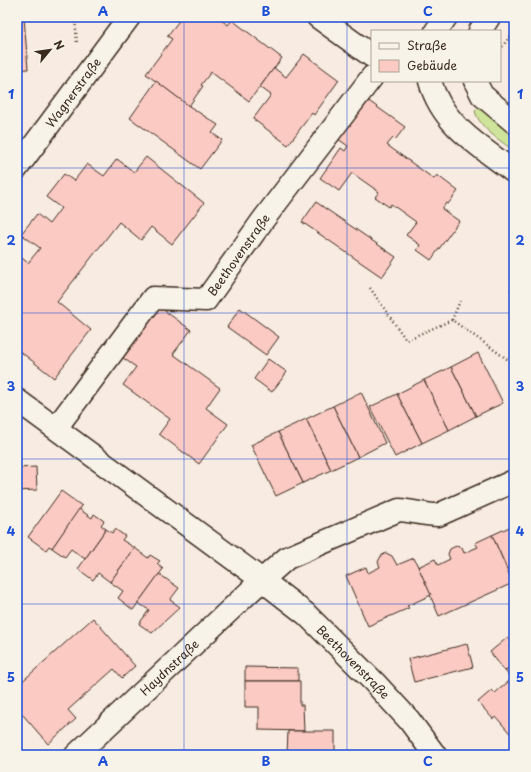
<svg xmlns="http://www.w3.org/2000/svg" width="531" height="772" font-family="'Playpen Sans',sans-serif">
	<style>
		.green { fill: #cee49a; stroke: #84875c }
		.building { fill: #facac3; stroke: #3b2a1e }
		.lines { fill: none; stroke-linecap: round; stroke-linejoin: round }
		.minor-casing { stroke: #3b2a1e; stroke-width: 25 }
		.path { stroke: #3b2a1e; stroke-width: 2.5; stroke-dasharray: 1 3; stroke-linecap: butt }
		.minor { stroke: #f7f3e8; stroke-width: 22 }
		.grid { fill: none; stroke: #1d4ed8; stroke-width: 1; stroke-opacity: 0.55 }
		.labels { text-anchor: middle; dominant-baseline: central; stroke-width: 3; stroke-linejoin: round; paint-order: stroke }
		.street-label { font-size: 12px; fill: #3b2a1e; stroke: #f7f3e8 }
		.neatline { fill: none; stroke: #1d4ed8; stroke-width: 1.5 }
		.grid-label { font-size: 13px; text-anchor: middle; font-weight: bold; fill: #1d4ed8 }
	</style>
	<rect width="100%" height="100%" fill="#f8ebe1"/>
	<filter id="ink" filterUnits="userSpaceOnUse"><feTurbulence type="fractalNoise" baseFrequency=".025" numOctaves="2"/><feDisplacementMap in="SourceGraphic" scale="8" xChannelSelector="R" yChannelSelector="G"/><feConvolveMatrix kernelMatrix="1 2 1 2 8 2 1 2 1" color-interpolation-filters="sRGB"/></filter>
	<g filter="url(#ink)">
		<!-- green -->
		<path class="green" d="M478,108L487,113L514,134V151C500,140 480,129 475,111Z"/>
		<!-- building -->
		<g class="building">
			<polygon points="17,17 24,17 28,69 17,70"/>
			<polygon points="182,17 217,17 228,25 232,20 282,58 249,101 211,72 201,85 203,86 189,106 146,74 172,39 167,36"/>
			<polygon points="304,54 339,80 314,115 312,113 288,145 253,119 271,95 260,87 274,68 286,77"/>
			<polygon points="156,81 189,106 218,125 212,133 222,140 200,169 130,118"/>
			<polygon points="366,99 405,127 395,140 393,138 387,145 434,179 437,175 458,191 448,204 446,203 442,209 459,221 431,260 417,250 420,245 406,235 416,222 391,204 389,207 375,197 379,192 352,173 339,191 320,178 341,148 345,151 348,146 338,139"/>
			<polygon points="146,157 204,203 172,244 151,227 141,240 119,222 57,302 91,330 54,378 17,349 17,254 28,263 40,248 21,234 37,214 49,224 61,208 46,197 64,174 74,181 87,164 104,176 117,159 134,172"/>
			<polygon points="316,202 396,257 382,277 302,222"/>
			<polygon points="514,285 514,293 510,290"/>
			<polygon points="154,303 191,330 173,354 220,388 206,408 228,424 199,464 159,434 170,419 123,385 136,367 117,354"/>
			<polygon points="240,308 279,337 266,355 227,327"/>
			<polygon points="478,353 503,403 476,416 451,367"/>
			<polygon points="268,359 287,372 272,392 254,379"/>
			<polygon points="451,367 476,416 449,430 424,380"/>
			<polygon points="424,380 449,430 422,443 397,394"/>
			<polygon points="361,392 385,443 358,457 333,406"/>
			<polygon points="397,394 422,443 395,457 370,407"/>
			<polygon points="333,406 358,457 331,470 306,419"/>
			<polygon points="306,419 331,470 303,483 278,432"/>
			<polygon points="278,432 303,483 276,496 251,445"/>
			<polygon points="36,467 37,490 17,491 17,468"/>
			<polygon points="61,491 82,506 52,548 49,546 46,550 28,537"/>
			<polygon points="79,509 92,518 94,514 104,521 101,525 106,529 85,559 71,549 65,557 52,548"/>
			<polygon points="514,525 514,583 513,583 492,535"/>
			<polygon points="106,529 112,533 115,529 125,536 122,540 135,548 110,582 98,573 93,580 78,569"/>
			<polygon points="492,535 513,583 439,616 418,567 435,559 438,565 450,559 448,554 450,549 456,546 462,548 464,553 478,547 475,543"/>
			<polygon points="135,548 148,558 150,555 160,561 157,564 163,569 133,610 118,598 123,591 110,582"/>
			<polygon points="386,553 392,556 397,565 414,558 431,595 407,606 409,608 368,626 346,576 366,567 368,573 380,567 378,562 381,556"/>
			<polygon points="159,574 179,588 170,600 180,607 152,633 139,624 149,610 138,603"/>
			<polygon points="93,618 135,666 122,678 114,669 68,710 76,719 48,744 17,708 17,686"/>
			<polygon points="508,637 514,645 514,664 505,671 490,652"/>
			<polygon points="467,644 473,667 414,682 408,659"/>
			<polygon points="514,664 514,677 512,679 505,671"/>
			<polygon points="245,667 298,668 298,681 245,681"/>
			<polygon points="514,677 514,738 496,717 493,719 478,702 492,690 495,693"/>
			<polygon points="245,681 300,681 300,705 303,705 304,731 259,730 259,707 245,707"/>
			<polygon points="288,731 335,731 335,755 287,755"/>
		</g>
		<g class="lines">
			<defs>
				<g id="minor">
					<polyline points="318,17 372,56"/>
					<polyline points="436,31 446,17"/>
					<polyline points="480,31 489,17"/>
					<path d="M430,81C442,125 480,146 514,172"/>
					<polyline points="475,81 482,95 514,122"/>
					<path id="s1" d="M17,168L129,17"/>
					<path id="s2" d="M17,400L262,580L306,614L374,682L409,720L435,755"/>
					<path id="s3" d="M56,428L153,298L206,300L263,220L372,77"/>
					<path id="s4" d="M76,755L262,580L287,558L399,510C413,511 425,515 438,515L514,481"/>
				</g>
			</defs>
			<!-- minor casing -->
			<use href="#minor" class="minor-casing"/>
			<!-- path -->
			<g class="path">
				<polyline points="75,17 77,44"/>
				<polyline points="500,50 514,31"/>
				<polyline points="370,288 406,340 452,320 514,364"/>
				<polyline points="452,320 460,301"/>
			</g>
			<!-- minor -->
			<use href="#minor" class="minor"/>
		</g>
	</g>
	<!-- grid -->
	<path class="grid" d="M184,17V755M347,17V755M17,168H514M17,313H514M17,459H514M17,604H514"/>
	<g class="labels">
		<!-- street labels -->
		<g class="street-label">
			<text stroke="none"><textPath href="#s1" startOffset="94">Wagnerstraße</textPath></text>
			<text stroke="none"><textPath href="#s3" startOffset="271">Beethovenstraße</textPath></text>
			<text stroke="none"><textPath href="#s2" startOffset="427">Beethovenstraße</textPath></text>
			<text stroke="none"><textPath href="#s4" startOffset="128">Haydnstraße</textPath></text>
		</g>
	</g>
	<!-- margin -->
	<rect width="531" height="772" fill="none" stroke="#f7f3e8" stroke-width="44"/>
	<!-- legend -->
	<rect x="371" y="30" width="130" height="52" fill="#f7f3e8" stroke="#aca397"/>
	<rect x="379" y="43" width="20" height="6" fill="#f7f3e8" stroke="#aca397"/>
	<text x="407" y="50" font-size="12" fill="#3b2a1e">Straße</text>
	<rect x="379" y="60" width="20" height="12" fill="#facac3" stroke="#aca397"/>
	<text x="407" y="70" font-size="12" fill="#3b2a1e">Gebäude</text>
	<!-- north arrow -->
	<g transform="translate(50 50) rotate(61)" stroke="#f7f3e8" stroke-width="3" paint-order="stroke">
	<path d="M0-3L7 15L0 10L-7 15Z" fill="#3b2a1e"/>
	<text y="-6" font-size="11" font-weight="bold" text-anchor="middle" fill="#3b2a1e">N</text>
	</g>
	<rect x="22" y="22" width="487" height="728" class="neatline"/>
	<g class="grid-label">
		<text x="103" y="16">A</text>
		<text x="266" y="16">B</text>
		<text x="428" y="16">C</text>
		<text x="11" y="99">1</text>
		<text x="520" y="99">1</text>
		<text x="11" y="245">2</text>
		<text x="520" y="245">2</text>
		<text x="11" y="391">3</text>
		<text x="520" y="391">3</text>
		<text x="11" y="536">4</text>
		<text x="520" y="536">4</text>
		<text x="11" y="682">5</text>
		<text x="520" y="682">5</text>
		<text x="103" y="766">A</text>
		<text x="266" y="766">B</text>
		<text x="428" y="766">C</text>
	</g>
</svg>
